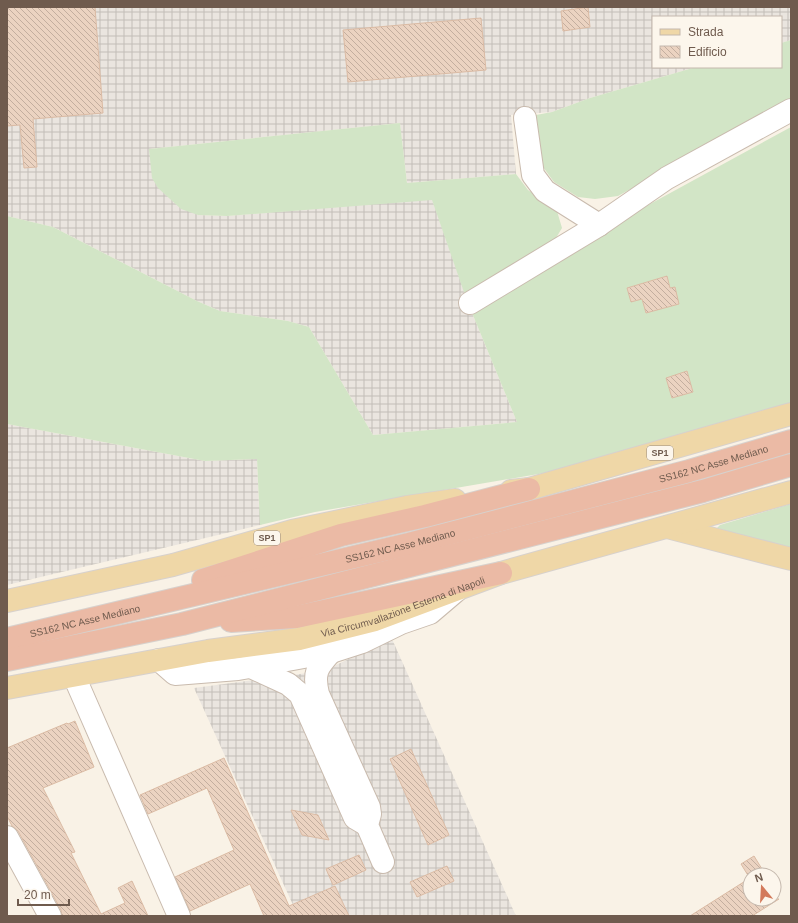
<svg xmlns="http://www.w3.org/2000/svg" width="798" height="923" font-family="Arial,sans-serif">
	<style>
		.industrial { fill: url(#industrial-grid) }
		.grass { fill: #d2e5c6 }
		.building { fill: url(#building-back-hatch); stroke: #dbbba4 }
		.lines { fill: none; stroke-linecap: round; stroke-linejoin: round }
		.minor-casing { stroke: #c9bbae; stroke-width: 24 }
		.major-casing { stroke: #d7d1cd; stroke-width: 24 }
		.highway-casing { stroke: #d7d1cd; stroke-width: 24 }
		.minor { stroke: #fff; stroke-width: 22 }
		.major { stroke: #efd7a7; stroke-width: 22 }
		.highway { stroke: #ebbaa5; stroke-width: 22 }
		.labels { text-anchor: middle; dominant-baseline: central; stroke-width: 3.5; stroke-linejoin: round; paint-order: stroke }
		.shield { fill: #fcf6ec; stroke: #998a7d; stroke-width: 1 }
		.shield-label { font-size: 9px; font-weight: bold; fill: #6f5b4e }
		.street-label { font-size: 10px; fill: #6f5b4e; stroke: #fcf6ec }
	</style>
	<defs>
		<pattern id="industrial-grid" width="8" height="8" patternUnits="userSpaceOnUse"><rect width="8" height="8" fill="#eae5df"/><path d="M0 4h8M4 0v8" fill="none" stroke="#c2bdb7"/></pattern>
		<pattern id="building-back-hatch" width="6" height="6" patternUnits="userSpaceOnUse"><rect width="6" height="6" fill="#ebd3c1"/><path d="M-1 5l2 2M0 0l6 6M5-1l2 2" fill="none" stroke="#c3ae9f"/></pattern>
	</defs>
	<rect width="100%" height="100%" fill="#f9f2e6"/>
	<!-- industrial -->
	<g class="industrial">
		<polygon points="7,7 791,7 791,40 781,43 781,17 653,17 653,67 696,67 590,98 552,112 511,115 516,174 407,183 400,123 149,149 198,215 227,216 432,199 470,308 517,422 373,435 309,327 288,321 220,311 197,301 53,227 7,216"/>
		<polygon points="7,424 205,461 257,459 259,507 288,512 260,525 7,585"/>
		<polygon points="392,639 516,916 298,916 194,688 323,671"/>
	</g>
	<!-- grass -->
	<g class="grass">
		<polygon points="791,40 791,101 618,196 595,199 578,197 554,182 543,167 536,115 552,112 590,98 696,67 781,67 781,43"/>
		<polygon points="400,123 407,183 516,174 528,190 557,211 562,228 556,238 466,298 432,200 227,216 198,215 181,209 158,188 152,178 149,149"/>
		<polygon points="791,127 791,405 556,471 315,512 260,525 257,459 205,461 7,424 7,216 53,227 197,301 220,311 288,321 309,327 373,435 517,422 470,308 586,239"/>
		<polygon points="791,504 791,549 717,528 720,525"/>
	</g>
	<!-- building -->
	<g class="building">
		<polygon points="7,7 95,7 103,113 33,119 37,167 24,168 20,125 7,126"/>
		<polygon points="588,7 590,27 563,31 561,11"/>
		<polygon points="481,18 486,70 348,82 343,30"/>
		<polygon points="667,276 670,288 675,287 679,304 646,313 642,299 631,302 627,288"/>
		<polygon points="687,371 693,392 672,398 666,378"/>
		<polygon points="75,721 94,767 43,788 75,852 71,853 101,914 125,903 118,888 132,881 148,916 62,916 61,910 18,831 12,826 7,816 7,748 67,723 68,724"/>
		<polygon points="411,749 449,835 428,845 390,759"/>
		<polygon points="224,758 289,906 335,886 349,916 264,916 250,884 190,911 175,877 234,850 226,832 207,788 148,814 140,795"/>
		<polygon points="291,810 318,815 329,840 302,835"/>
		<polygon points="359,855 366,870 333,885 326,869"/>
		<polygon points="754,856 762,869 749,877 741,864"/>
		<polygon points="447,866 454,881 417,897 410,882"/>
		<polygon points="750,878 750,899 779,899 752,916 690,916"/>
	</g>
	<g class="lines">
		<defs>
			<g id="minor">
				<polyline points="525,118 533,175 545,191 599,225"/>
				<polyline points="470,303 599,225 667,178 791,110"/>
				<path d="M331,652C317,667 313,673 318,694L369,807L370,814L367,825L383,862"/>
				<polyline points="159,660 175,674 238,669 331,652 362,642 401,623 430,613 457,590"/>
				<polyline points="251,667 288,684 300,694 355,818 367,825"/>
				<polyline points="74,676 179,916"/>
				<polyline points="7,837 50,916"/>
			</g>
			<g id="major">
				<polyline points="511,491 529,489 791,414"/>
				<polyline points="667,527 791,559"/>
				<polyline points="7,601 173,565 292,531 407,507 455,500"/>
				<path id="s1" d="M7,688L208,651L299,639L375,620L501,573L791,492"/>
			</g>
			<g id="highway">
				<polyline points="203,580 341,535 425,516 529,489"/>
				<polyline points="231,621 296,617 501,573"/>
				<path id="s2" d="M7,639L409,544L689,471L791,441"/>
				<polyline points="7,660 182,624 703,491 791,465"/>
			</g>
		</defs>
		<!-- minor casing -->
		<use href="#minor" class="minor-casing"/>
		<!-- major casing -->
		<use href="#major" class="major-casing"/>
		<!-- highway casing -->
		<use href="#highway" class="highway-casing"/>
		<!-- minor -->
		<use href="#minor" class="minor"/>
		<!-- major -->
		<use href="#major" class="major"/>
		<!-- highway -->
		<use href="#highway" class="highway"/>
	</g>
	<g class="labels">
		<!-- shield labels -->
		<g class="shield">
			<rect x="647" y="446" width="26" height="14" rx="3"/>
			<rect x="254" y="531" width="26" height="14" rx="3"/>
		</g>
		<g class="shield-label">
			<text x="660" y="453">SP1</text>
			<text x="267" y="538">SP1</text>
		</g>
		<!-- street labels -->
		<g class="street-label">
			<text stroke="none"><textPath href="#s2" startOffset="728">SS162 NC Asse Mediano</textPath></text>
			<text stroke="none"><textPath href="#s2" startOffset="404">SS162 NC Asse Mediano</textPath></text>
			<text stroke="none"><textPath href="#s1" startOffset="405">Via Circumvallazione Esterna di Napoli</textPath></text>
			<text stroke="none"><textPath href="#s2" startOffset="80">SS162 NC Asse Mediano</textPath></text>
		</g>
	</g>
	<!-- border -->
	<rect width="798" height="923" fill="none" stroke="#6f5b4e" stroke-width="16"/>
	<!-- legend -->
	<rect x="652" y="16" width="130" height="52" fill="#fcf6ec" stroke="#c4b8ad"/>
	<rect x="660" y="29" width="20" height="6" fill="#efd7a7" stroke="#c4b8ad"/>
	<text x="688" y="36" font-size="12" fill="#6f5b4e">Strada</text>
	<rect x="660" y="46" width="20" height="12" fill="url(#building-back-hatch)" stroke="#c4b8ad"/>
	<text x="688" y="56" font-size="12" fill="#6f5b4e">Edificio</text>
	<!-- north arrow -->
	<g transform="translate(762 887) rotate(342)"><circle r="19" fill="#fcf6ec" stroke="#c4b8ad"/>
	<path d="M0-3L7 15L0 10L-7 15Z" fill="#d37a5b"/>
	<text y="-6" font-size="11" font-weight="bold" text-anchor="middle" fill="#6f5b4e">N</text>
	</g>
	<!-- scale -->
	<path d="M18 899v6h51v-6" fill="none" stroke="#6f5b4e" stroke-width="2"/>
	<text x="24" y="899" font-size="12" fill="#6f5b4e" stroke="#fcf6ec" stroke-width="3" paint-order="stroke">20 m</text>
</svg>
